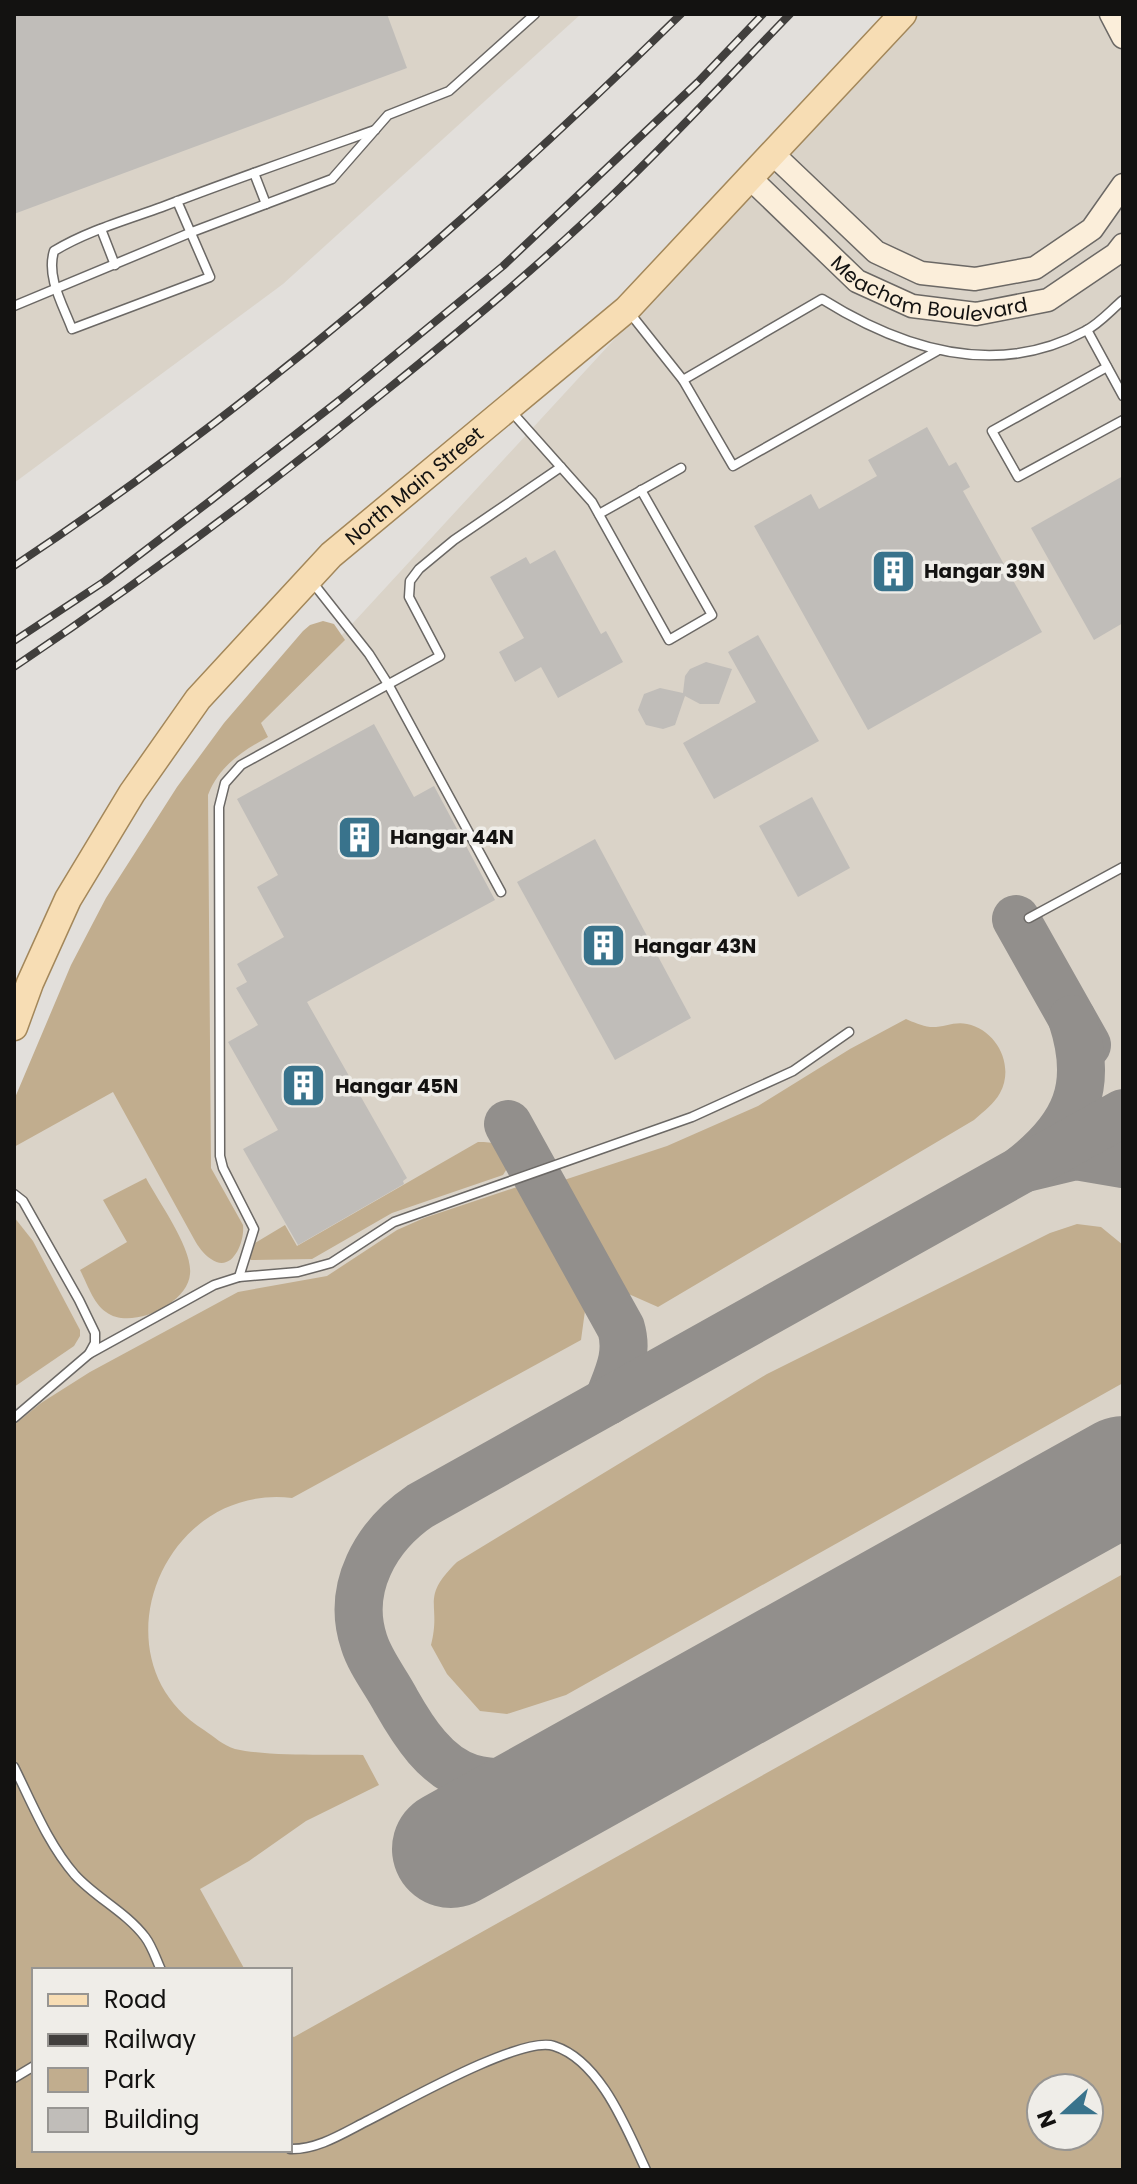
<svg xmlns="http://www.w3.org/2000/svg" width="1137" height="2184" font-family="Poppins,sans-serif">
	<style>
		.built { fill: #dad3c8; fill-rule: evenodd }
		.green { fill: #c1ad8e; fill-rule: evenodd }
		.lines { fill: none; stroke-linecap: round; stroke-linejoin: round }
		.taxiway { stroke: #928f8c; stroke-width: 48 }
		.runway { stroke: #928f8c; stroke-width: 118 }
		.building { fill: #c0bdb9 }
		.lane-casing { stroke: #6b6865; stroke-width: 11 }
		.secondary-casing { stroke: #6b6865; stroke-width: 25 }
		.primary-casing { stroke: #a3875a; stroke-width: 29 }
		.lane { stroke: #fff; stroke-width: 8 }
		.secondary { stroke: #fbeeda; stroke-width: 22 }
		.primary { stroke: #f7ddb4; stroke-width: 26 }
		.rail-casing { stroke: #413f3d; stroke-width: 8 }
		.rail { stroke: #efede8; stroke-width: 5; stroke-dasharray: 15; stroke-linecap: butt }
		.labels { text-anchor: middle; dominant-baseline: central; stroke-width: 7; stroke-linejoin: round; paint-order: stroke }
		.street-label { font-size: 20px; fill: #131211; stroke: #efede8 }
		.poi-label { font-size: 20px; font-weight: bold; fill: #131211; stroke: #efede8; text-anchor: start }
	</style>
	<rect width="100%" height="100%" fill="#e2dfdb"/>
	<!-- built -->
	<g class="built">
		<polygon points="14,14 581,14 283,284 14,483"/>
		<path d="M914,14H1123V2170H14V1119L115,899L247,738ZM34,1970H290V2150H34ZM1041,2088H1089V2136H1041Z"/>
	</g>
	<!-- green -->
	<g class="green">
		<path d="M323,621L334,624L345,640L261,723L268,737C242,751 219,766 208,795L211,1168L243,1225C245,1242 232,1274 211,1259C203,1254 198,1246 194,1239L113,1092L14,1147V1100L71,965L106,898L177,787L224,723L303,631L310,625Z"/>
		<path d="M906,1019C913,1022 922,1026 930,1027C943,1028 954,1021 967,1024C997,1030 1015,1066 1000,1093C994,1104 984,1111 974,1120L658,1307L615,1288L555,1183L667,1146L758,1106L850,1049Z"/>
		<path d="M478,1142C495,1142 506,1143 511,1162L503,1175L392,1213L312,1259L251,1260L249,1258L255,1243L285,1225L297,1246Z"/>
		<path d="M146,1178C158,1201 193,1249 190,1274C188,1304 130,1331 106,1312C93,1303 87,1283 80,1270L127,1242L103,1200Z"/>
		<path d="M526,1184L587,1296L581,1340L292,1498C161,1483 93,1661 204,1730C213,1736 224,1746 235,1749C272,1757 324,1754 363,1755L379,1785L306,1821L249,1861L200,1889L245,1970H34V2150H290V2035L294,2037L1123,1574V2170H14V1425L41,1403L90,1372L238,1292L327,1276L397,1230L424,1218ZM1041,2088H1089V2136H1041Z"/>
		<polygon points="14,1217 33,1241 80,1330 80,1336 74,1346 14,1387"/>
		<path d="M1077,1224L1101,1227L1123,1245V1383L566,1695L507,1714L480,1711L447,1674L431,1645C442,1603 419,1599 457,1562L767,1374L1050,1233Z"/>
	</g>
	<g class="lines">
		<!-- taxiway -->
		<g class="taxiway">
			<polyline points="1016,919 1087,1045"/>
			<path d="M1072,1019C1094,1086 1076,1127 1022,1169L1076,1156L1123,1164"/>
			<path d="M508,1124L621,1328C629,1355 617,1376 608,1401"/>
			<path d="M620,1755C573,1769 521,1792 471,1778C436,1768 413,1731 396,1701C386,1682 370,1662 364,1642C346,1588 376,1536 420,1506L1123,1113"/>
		</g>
		<!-- runway -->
		<polyline class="runway" points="451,1849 1123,1475"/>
	</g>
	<!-- building -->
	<g class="building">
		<polygon points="14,14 387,14 407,68 14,214"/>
		<polygon points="927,427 949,466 956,462 970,487 963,491 1042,632 868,730 754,526 811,494 819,509 877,476 868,460"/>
		<polygon points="1123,476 1123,623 1094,640 1031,528"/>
		<polygon points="555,550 601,634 606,631 623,662 558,698 541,667 515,682 499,652 524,638 490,577 526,557 530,564"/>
		<polygon points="758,635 819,741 714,799 683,743 756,702 728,652"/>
		<polygon points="706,662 732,669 719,704 700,704 685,696 675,725 663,729 646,725 638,710 644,694 660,688 683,693 685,676 690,669"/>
		<polygon points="374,724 414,797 434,786 495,900 307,1002 407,1178 403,1181 404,1184 298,1245 243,1149 278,1130 228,1042 258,1025 236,988 247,982 237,964 284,937 257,887 278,875 237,799"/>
		<polygon points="812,797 850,868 798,897 759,826"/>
		<polygon points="595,839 691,1018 615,1060 517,882"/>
	</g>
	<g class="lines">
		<defs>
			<g id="lane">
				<polyline points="254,173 266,204"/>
				<path d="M177,201L210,277L72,329C63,305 46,277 54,251C87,231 126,220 162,207C232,180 304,155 375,130"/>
				<polyline points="101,229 115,265"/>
				<polyline points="14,306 192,232 332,179 388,115 449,91 535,14"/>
				<polyline points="629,312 683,380"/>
				<polyline points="1087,330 1123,396"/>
				<path d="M937,351L733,466L683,380L822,299C902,349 996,379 1085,331C1099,324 1111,310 1123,300"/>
				<polyline points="1107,367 992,431 1018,477 1123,420"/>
				<polyline points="510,410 592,502 669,640 712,615 641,490"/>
				<polyline points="599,514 681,468"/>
				<polyline points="313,583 369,654 388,684 501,892"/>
				<polyline points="1029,918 1123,867"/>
				<polyline points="14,1194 23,1201 79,1300 95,1333 95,1343 89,1354 14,1418"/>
				<polyline points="239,1277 254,1229 223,1168 220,1156 219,807 225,783 241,765 440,656 409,597 410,581 419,569 454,540 561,467"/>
				<polyline points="89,1354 214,1285 239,1277 298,1272 331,1263 394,1222 692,1117 793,1071 849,1032"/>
				<path d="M14,1767C32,1803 48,1844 75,1875C96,1898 126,1912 145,1937C152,1946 156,1959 161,1970"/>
				<polyline points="14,2078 34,2066"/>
				<path d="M290,2149C318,2150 345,2132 369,2120C403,2103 522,2035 554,2046C601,2061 627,2130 646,2170"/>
			</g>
			<g id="secondary">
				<polyline points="1111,14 1123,37"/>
				<polyline points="774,155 876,252 921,273 975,279 1035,268 1092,229 1123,185"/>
				<path id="s1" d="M751,179L857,281L912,306L976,314L1048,300L1116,254L1123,245"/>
			</g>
			<g id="primary">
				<path id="s2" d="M14,1027L30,983L68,899L132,793L198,699L331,555L627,309L903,14"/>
			</g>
		</defs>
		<!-- lane casing -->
		<use href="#lane" class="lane-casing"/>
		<!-- secondary casing -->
		<use href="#secondary" class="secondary-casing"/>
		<!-- primary casing -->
		<use href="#primary" class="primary-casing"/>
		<!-- lane -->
		<use href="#lane" class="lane"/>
		<!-- secondary -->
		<use href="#secondary" class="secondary"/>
		<!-- primary -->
		<use href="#primary" class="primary"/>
		<defs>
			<g id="rail">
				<path d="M14,566C255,406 474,217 681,14"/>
				<polyline points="14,641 105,581 210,501 341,399 503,266 698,82 763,14"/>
				<path d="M14,667C142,581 264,490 383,393C465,327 546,260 621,187C679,131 734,72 790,14"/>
			</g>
		</defs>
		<!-- rail casing -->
		<use href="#rail" class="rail-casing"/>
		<!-- rail -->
		<use href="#rail" class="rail"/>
	</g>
	<!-- icons -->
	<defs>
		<symbol id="building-square" viewBox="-11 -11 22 22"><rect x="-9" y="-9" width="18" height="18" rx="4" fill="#39738c" stroke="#efede8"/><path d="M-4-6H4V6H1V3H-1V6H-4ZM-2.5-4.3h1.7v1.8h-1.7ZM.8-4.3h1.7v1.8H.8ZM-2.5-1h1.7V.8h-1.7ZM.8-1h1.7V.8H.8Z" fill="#fff"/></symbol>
	</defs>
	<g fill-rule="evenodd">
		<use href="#building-square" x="868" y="546" width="51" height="51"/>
		<use href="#building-square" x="334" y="812" width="51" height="51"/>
		<use href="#building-square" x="578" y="920" width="51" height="51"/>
		<use href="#building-square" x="278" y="1060" width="51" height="51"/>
	</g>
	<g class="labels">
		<!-- street labels -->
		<g class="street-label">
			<text stroke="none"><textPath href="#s1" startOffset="220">Meacham Boulevard</textPath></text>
			<text stroke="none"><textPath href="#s2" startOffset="682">North Main Street</textPath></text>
		</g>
		<!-- poi labels -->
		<g class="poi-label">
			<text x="924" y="571">Hangar 39N</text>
			<text x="390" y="837">Hangar 44N</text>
			<text x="634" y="946">Hangar 43N</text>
			<text x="335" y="1086">Hangar 45N</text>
		</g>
	</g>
	<!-- border -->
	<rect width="1137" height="2184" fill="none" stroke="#131211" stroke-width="32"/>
	<!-- legend -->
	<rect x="32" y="1968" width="260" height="184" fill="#efede8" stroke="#979592" stroke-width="2"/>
	<rect x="48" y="1994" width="40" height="12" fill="#f7ddb4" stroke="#979592" stroke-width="2"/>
	<text x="104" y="2008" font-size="24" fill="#131211">Road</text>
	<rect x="48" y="2034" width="40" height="12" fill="#413f3d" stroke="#979592" stroke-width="2"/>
	<text x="104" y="2048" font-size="24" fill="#131211">Railway</text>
	<rect x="48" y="2068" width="40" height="24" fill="#c1ad8e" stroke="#979592" stroke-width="2"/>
	<text x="104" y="2088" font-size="24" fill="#131211">Park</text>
	<rect x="48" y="2108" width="40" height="24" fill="#c0bdb9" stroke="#979592" stroke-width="2"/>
	<text x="104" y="2128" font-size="24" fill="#131211">Building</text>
	<!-- north arrow -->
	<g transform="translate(1065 2112) rotate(249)"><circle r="38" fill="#efede8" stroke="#979592" stroke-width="2"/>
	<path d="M0-6L14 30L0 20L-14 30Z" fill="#39738c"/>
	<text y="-12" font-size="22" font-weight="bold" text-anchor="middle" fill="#131211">N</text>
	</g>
</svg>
